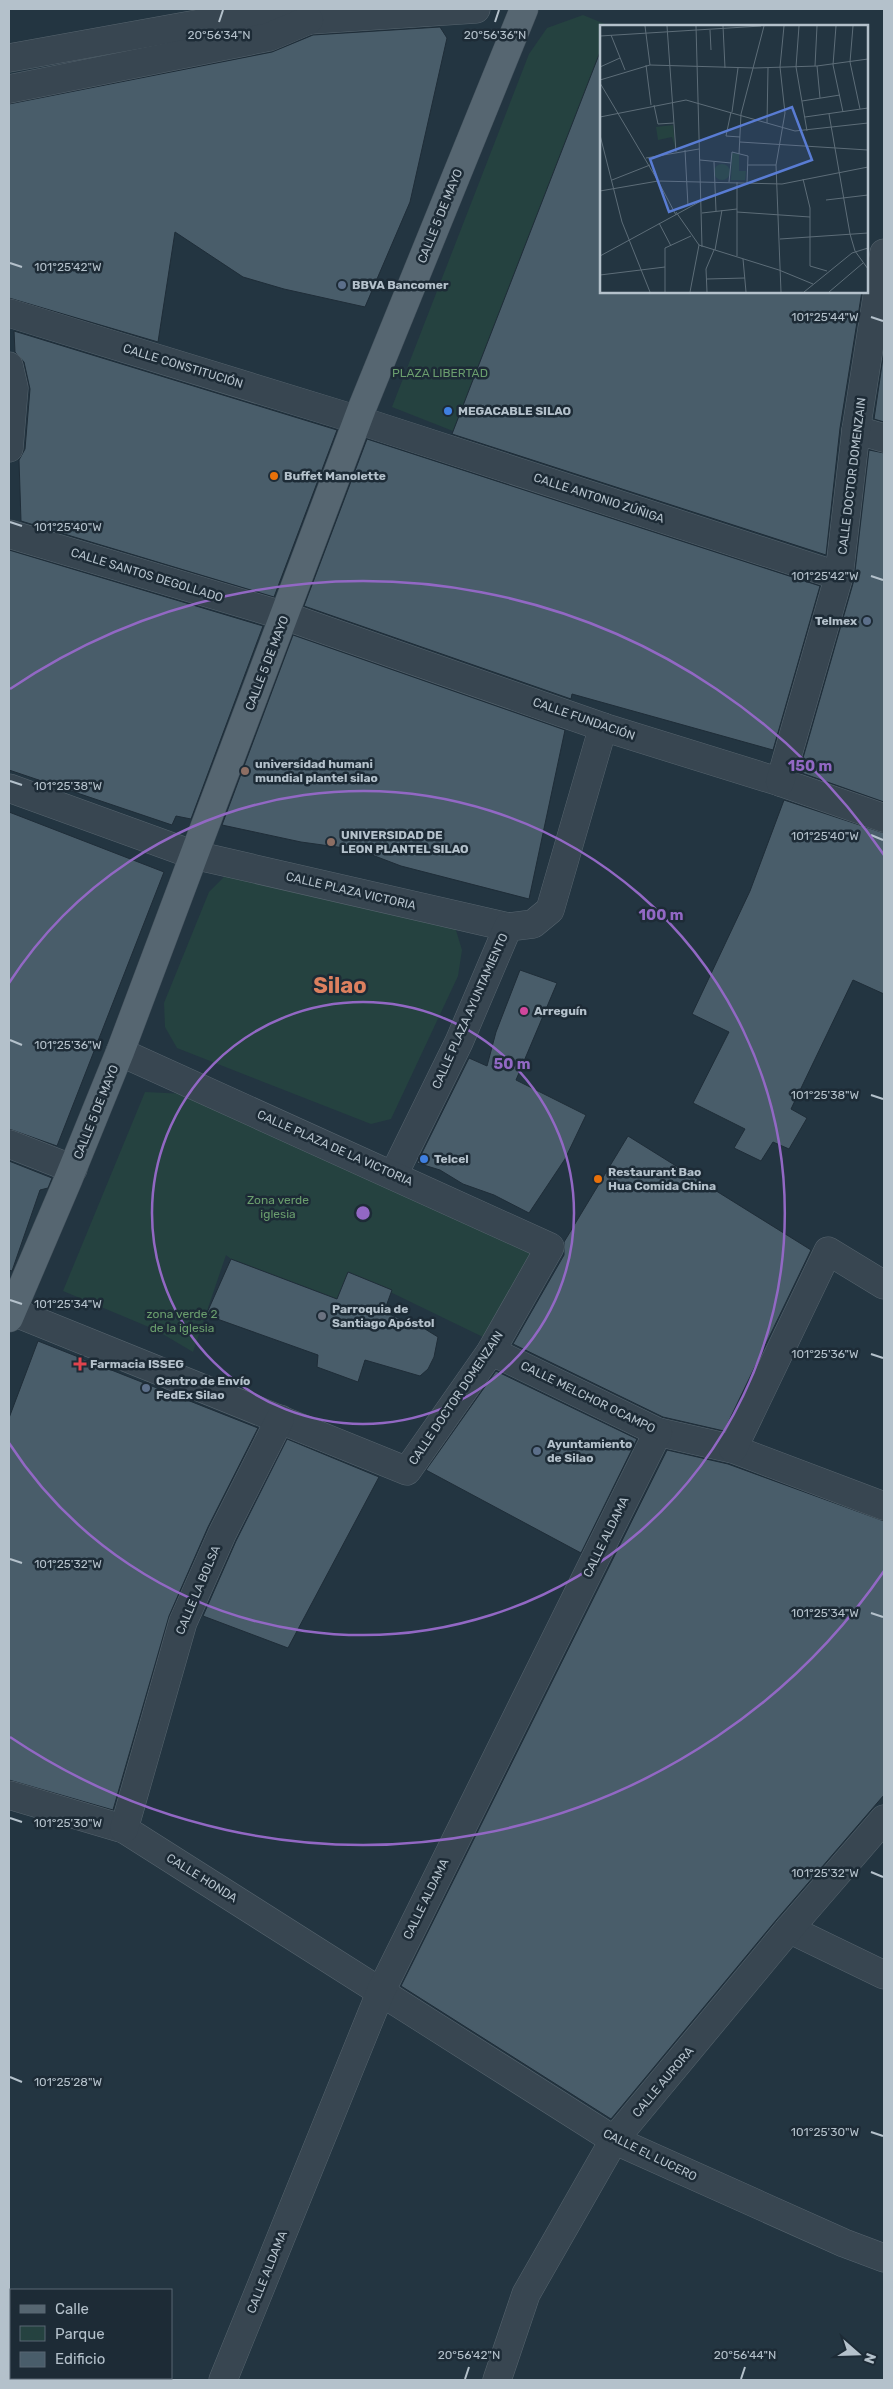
<svg xmlns="http://www.w3.org/2000/svg" width="893" height="2389" font-family="Rubik,sans-serif">
	<style>
		.green { fill: #254240 }
		.building { fill: #495d6a; stroke: #1f2d38 }
		.lines { fill: none; stroke-linecap: round; stroke-linejoin: round }
		.minor-casing { stroke: #56646e; stroke-width: 29 }
		.major-casing { stroke: #44525d; stroke-width: 29 }
		.minor { stroke: #384651; stroke-width: 28 }
		.major { stroke: #566671; stroke-width: 28 }
		.ticks { fill: none; stroke: #b4c1cb; stroke-width: 2 }
		.ring { fill: none; stroke: #9268c4; stroke-width: 2.5 }
		.service-dot { fill: #5c6f8a; stroke: #1d2b36; stroke-width: 2 }
		.shop-dot { fill: #3f7fe0; stroke: #1d2b36; stroke-width: 2 }
		.food-dot { fill: #e8710a; stroke: #1d2b36; stroke-width: 2 }
		.education-dot { fill: #8d6e63; stroke: #1d2b36; stroke-width: 2 }
		.hotel-dot { fill: #d1479c; stroke: #1d2b36; stroke-width: 2 }
		.worship-dot { fill: #6b7280; stroke: #1d2b36; stroke-width: 2 }
		.health-dot { fill: #e0444e; stroke: #1d2b36; stroke-width: 2 }
		.labels { text-anchor: middle; dominant-baseline: central; stroke-width: 5; stroke-linejoin: round; paint-order: stroke }
		.street-label { font-size: 12px; fill: #b4c1cb; stroke: #1d2b36 }
		.poi-label { font-size: 12px; font-weight: bold; fill: #b4c1cb; stroke: #1d2b36; text-anchor: start }
		.park-label { font-size: 12px; fill: #6a9d6d; stroke: #1d2b36 }
		.town-label { font-size: 22px; font-weight: bold; fill: #dc805f; stroke: #1d2b36 }
		.inset-road { fill: none; stroke: #5d6d78; stroke-width: 1 }
		.view { fill: #597cd3; fill-opacity: 0.15; stroke: #597cd3; stroke-width: 2.5 }
		.inset-edge { fill: none; stroke: #b4c1cb; stroke-width: 2.5 }
		.ticks-label { font-size: 12px; text-anchor: middle; fill: #b4c1cb; stroke: #1d2b36; stroke-width: 5; stroke-linejoin: round; paint-order: stroke }
		.centre { fill: #9268c4; stroke: #1d2b36; stroke-width: 2.5 }
		.ring-label { font-size: 15px; text-anchor: middle; font-weight: bold; fill: #9268c4; stroke: #1d2b36; stroke-width: 5; stroke-linejoin: round; paint-order: stroke }
	</style>
	<rect width="100%" height="100%" fill="#233541"/>
	<!-- green -->
	<g class="green">
		<polygon points="583,15 610,26 602,26 602,48 453,431 392,407 529,54 547,28"/>
		<polygon points="225,876 455,927 462,950 458,976 391,1119 371,1124 177,1048 165,1027 164,1003 209,892"/>
		<polygon points="145,1092 187,1094 535,1254 485,1338 349,1272 337,1299 231,1259 226,1255 193,1352 156,1330 63,1291"/>
	</g>
	<!-- building -->
	<g class="building">
		<polygon points="440,27 447,38 410,202 365,307 284,289 243,277 175,232 158,342 9,298 9,104 272,52 313,35"/>
		<polygon points="600,52 602,291 862,291 840,428 826,555 452,434"/>
		<polygon points="14,331 337,430 274,597 21,521 19,460 25,449 30,389 24,362 15,352"/>
		<polygon points="884,351 884,422 874,419"/>
		<polygon points="367,439 820,586 773,750 572,694 571,699 304,606"/>
		<polygon points="869,450 884,453 884,802 799,772 854,580"/>
		<polygon points="9,550 263,626 191,819 176,816 172,825 9,770"/>
		<polygon points="293,635 565,730 529,899 401,866 359,850 301,842 222,825"/>
		<polygon points="784,800 884,833 884,994 853,980 791,1109 807,1118 789,1149 773,1142 761,1161 734,1148 745,1129 693,1103 729,1032 692,1014 750,891"/>
		<polygon points="9,812 164,872 57,1146 9,1129"/>
		<polygon points="520,970 557,983 516,1080 586,1115 565,1159 529,1213 494,1195 463,1184 440,1170 417,1163 469,1058 487,1066 496,1032"/>
		<polygon points="628,1136 811,1250 724,1431 663,1417 513,1344 564,1255 564,1242"/>
		<polygon points="9,1161 52,1178 48,1188 40,1190 12,1271 9,1270"/>
		<polygon points="231,1259 337,1299 348,1272 392,1290 384,1312 425,1329 438,1337 434,1357 428,1369 420,1376 365,1360 358,1382 317,1367 318,1355 206,1315"/>
		<polygon points="38,1341 258,1428 208,1527 169,1616 113,1810 9,1780 9,1418"/>
		<polygon points="496,1371 637,1439 581,1553 426,1470"/>
		<polygon points="287,1439 379,1477 288,1648 203,1616 236,1541"/>
		<polygon points="667,1450 728,1464 884,1521 884,1795 777,1919 611,2119 401,1986"/>
	</g>
	<g class="lines">
		<defs>
			<g id="minor">
				<polyline points="9,58 269,11 309,20 476,9"/>
				<polyline points="9,89 269,37 309,20"/>
				<polyline points="9,313 358,420 839,576"/>
				<polyline points="9,366 14,388 9,448"/>
				<polyline points="856,430 884,438"/>
				<polyline points="9,534 285,616 603,727 780,782 884,818"/>
				<polyline points="780,782 839,576 856,430 884,253"/>
				<polyline points="9,788 194,855 508,927"/>
				<polyline points="9,1144 73,1169"/>
				<polyline points="394,1174 459,1042 508,927 533,924 550,910 603,727"/>
				<polyline points="11,1311 407,1471 491,1351 550,1247 120,1052"/>
				<polyline points="491,1351 658,1432 733,1449 884,1506"/>
				<polyline points="733,1449 828,1251 884,1285"/>
				<polyline points="9,1795 124,1829 614,2140 844,2243 884,2258"/>
				<polyline points="124,1829 183,1622 222,1534 280,1419"/>
				<polyline points="789,1929 884,1975"/>
				<polyline points="223,2380 381,1991 658,1432"/>
				<polyline points="497,2380 526,2294 614,2140 789,1929 884,1819"/>
			</g>
			<polyline id="major" points="9,1318 68,1180 120,1052 362,408 524,9"/>
		</defs>
		<!-- minor casing -->
		<use href="#minor" class="minor-casing"/>
		<!-- major casing -->
		<use href="#major" class="major-casing"/>
		<!-- minor -->
		<use href="#minor" class="minor"/>
		<!-- major -->
		<use href="#major" class="major"/>
	</g>
	<!-- ticks -->
	<path class="ticks" d="M219,22L223,10M495,22L499,10M10,263L22,267M871,317L883,321M10,522L22,526M871,576L883,580M10,781L22,785M871,835L883,840M10,1040L22,1045M871,1095L883,1099M10,1300L22,1304M871,1354L883,1358M10,1559L22,1563M871,1613L883,1617M10,1818L22,1822M871,1872L883,1877M10,2077L22,2082M871,2132L883,2136M465,2379L469,2367M741,2379L745,2367"/>
	<!-- distance rings -->
	<g class="ring">
		<circle cx="363" cy="1213" r="211"/>
		<path d="M9 983A422 422 0 1 1 9 1443"/>
		<path d="M884 1571A632 632 0 0 1 10 1737M10 689A632 632 0 0 1 884 855"/>
	</g>
	<!-- markers -->
	<g class="service-dot">
		<circle cx="342" cy="285" r="5"/>
		<circle cx="867" cy="621" r="5"/>
		<circle cx="146" cy="1388" r="5"/>
		<circle cx="537" cy="1451" r="5"/>
	</g>
	<g class="shop-dot">
		<circle cx="448" cy="411" r="5"/>
		<circle cx="424" cy="1159" r="5"/>
	</g>
	<g class="food-dot">
		<circle cx="274" cy="476" r="5"/>
		<circle cx="598" cy="1179" r="5"/>
	</g>
	<g class="education-dot">
		<circle cx="245" cy="771" r="5"/>
		<circle cx="331" cy="842" r="5"/>
	</g>
	<circle class="hotel-dot" cx="524" cy="1011" r="5"/>
	<circle class="worship-dot" cx="322" cy="1316" r="5"/>
	<path class="health-dot" d="M77.5 1356.5h5v5h5v5h-5v5h-5v-5h-5v-5h5z"/>
	<g class="labels">
		<!-- street labels -->
		<g class="street-label">
			<text transform="translate(440 216) rotate(-68)">CALLE 5 DE MAYO</text>
			<text transform="translate(183 366) rotate(17)">CALLE CONSTITUCIÓN</text>
			<text transform="translate(852 476) rotate(-83)">CALLE DOCTOR DOMENZAIN</text>
			<text transform="translate(599 498) rotate(18)">CALLE ANTONIO ZÚÑIGA</text>
			<text transform="translate(147 575) rotate(17)">CALLE SANTOS DEGOLLADO</text>
			<text transform="translate(267 663) rotate(-69)">CALLE 5 DE MAYO</text>
			<text transform="translate(584 719) rotate(19)">CALLE FUNDACIÓN</text>
			<text transform="translate(351 891) rotate(13)">CALLE PLAZA VICTORIA</text>
			<text transform="translate(470 1011) rotate(-66)">CALLE PLAZA AYUNTAMIENTO</text>
			<text transform="translate(96 1112) rotate(-68)">CALLE 5 DE MAYO</text>
			<text transform="translate(335 1148) rotate(24)">CALLE PLAZA DE LA VICTORIA</text>
			<text transform="translate(588 1397) rotate(26)">CALLE MELCHOR OCAMPO</text>
			<text transform="translate(456 1398) rotate(-56)">CALLE DOCTOR DOMENZAIN</text>
			<text transform="translate(606 1537) rotate(-64)">CALLE ALDAMA</text>
			<text transform="translate(198 1590) rotate(-67)">CALLE LA BOLSA</text>
			<text transform="translate(202 1878) rotate(32)">CALLE HONDA</text>
			<text transform="translate(426 1899) rotate(-64)">CALLE ALDAMA</text>
			<text transform="translate(663 2082) rotate(-50)">CALLE AURORA</text>
			<text transform="translate(650 2155) rotate(26)">CALLE EL LUCERO</text>
			<text transform="translate(267 2272) rotate(-68)">CALLE ALDAMA</text>
		</g>
		<!-- poi labels -->
		<g class="poi-label">
			<text x="352" y="285">BBVA Bancomer</text>
			<text x="458" y="411">MEGACABLE SILAO</text>
			<text x="284" y="476">Buffet Manolette</text>
			<text x="857" y="621" text-anchor="end">Telmex</text>
			<text x="255" y="764">universidad humani<tspan x="255" dy="14">mundial plantel silao</tspan></text>
			<text x="341" y="835">UNIVERSIDAD DE<tspan x="341" dy="14">LEON PLANTEL SILAO</tspan></text>
			<text x="534" y="1011">Arreguín</text>
			<text x="434" y="1159">Telcel</text>
			<text x="608" y="1172">Restaurant Bao<tspan x="608" dy="14">Hua Comida China</tspan></text>
			<text x="332" y="1309">Parroquia de<tspan x="332" dy="14">Santiago Apóstol</tspan></text>
			<text x="90" y="1364">Farmacia ISSEG</text>
			<text x="156" y="1381">Centro de Envío<tspan x="156" dy="14">FedEx Silao</tspan></text>
			<text x="547" y="1444">Ayuntamiento<tspan x="547" dy="14">de Silao</tspan></text>
		</g>
		<!-- park labels -->
		<g class="park-label">
			<text x="440" y="373">PLAZA LIBERTAD</text>
			<text x="278" y="1200">Zona verde<tspan x="278" dy="14">iglesia</tspan></text>
			<text x="182" y="1314">zona verde 2<tspan x="182" dy="14">de la iglesia</tspan></text>
		</g>
		<!-- town labels -->
		<g class="town-label">
			<text x="340" y="985">Silao</text>
		</g>
	</g>
	<!-- overview -->
	<g transform="translate(600 25)">
		<rect width="268" height="268" fill="#233541"/>
		<path d="M73,100L75,122L72,112L58,115L56,102ZM132,128L139,129V146H146L145,155H131ZM114 147a8 8 0 1 1 16 0a8 8 0 1 1-16 0Z" fill="#254240"/>
		<path class="inset-road" d="M45,1L50,40M67,1L76,127M96,1L102,222M123,1L125,43M199,1L196,42L207,106M236,1L233,40L243,87M253,1L250,37L260,84M110,5L111,25M11,10L25,45M0,11L161,1M46,40L51,80M215,41L217,1M217,41L220,73M0,42L20,33M0,55L50,40L155,43L217,41L268,34M0,58L58,156L182,159L268,142M202,76L240,70M54,80L58,99L74,98M131,87L126,111L140,112M132,87L138,43M229,89L250,209L255,226L268,244M0,92L86,75L195,106L268,98M205,92L268,83M167,98L168,43M0,110L22,197L50,267M140,117L268,125M85,125L88,181M139,129L141,89L164,1M46,133L99,124M100,135L131,138M114,137L116,186M148,140H176M203,154L210,183V241L227,246M12,155L50,140M129,157L132,127L148,131L147,158M0,166L58,156L76,190M226,175L268,170M76,187L99,220M137,187L210,192M102,188L137,184M59,198L71,221M180,214L268,208M99,220L179,245L213,259M115,225L122,185M0,231L101,176M137,231V157M143,234L146,267M0,250L65,242M107,254L145,253M65,267V223L91,211M90,267L99,220M107,267L106,244L114,225M181,267L176,140L185,88L180,42L184,1M204,267L252,228L268,223M229,267L263,238"/>
		<path class="view" d="M192,82L212,135L69,187L50,134Z"/>
		<rect width="268" height="268" class="inset-edge"/>
	</g>
	<g class="ticks-label">
		<text x="219" y="39">20°56'34"N</text>
		<text x="495" y="39">20°56'36"N</text>
		<text x="68" y="271">101°25'42"W</text>
		<text x="825" y="321">101°25'44"W</text>
		<text x="68" y="531">101°25'40"W</text>
		<text x="825" y="580">101°25'42"W</text>
		<text x="68" y="790">101°25'38"W</text>
		<text x="825" y="840">101°25'40"W</text>
		<text x="68" y="1049">101°25'36"W</text>
		<text x="825" y="1099">101°25'38"W</text>
		<text x="68" y="1308">101°25'34"W</text>
		<text x="825" y="1358">101°25'36"W</text>
		<text x="68" y="1568">101°25'32"W</text>
		<text x="825" y="1617">101°25'34"W</text>
		<text x="68" y="1827">101°25'30"W</text>
		<text x="825" y="1877">101°25'32"W</text>
		<text x="68" y="2086">101°25'28"W</text>
		<text x="825" y="2136">101°25'30"W</text>
		<text x="469" y="2359">20°56'42"N</text>
		<text x="745" y="2359">20°56'44"N</text>
	</g>
	<circle cx="363" cy="1213" r="8" class="centre"/>
	<g class="ring-label">
		<text x="810" y="771">150 m</text>
		<text x="661" y="920">100 m</text>
		<text x="512" y="1069">50 m</text>
	</g>
	<!-- border -->
	<rect width="893" height="2389" fill="none" stroke="#b4c1cb" stroke-width="20"/>
	<!-- legend -->
	<rect x="10" y="2289" width="162" height="90" fill="#1d2b36" stroke="#596772"/>
	<rect x="20" y="2305" width="25" height="8" fill="#566671" stroke="#596772"/>
	<text x="55" y="2314" font-size="15" fill="#b4c1cb">Calle</text>
	<rect x="20" y="2326" width="25" height="15" fill="#254240" stroke="#596772"/>
	<text x="55" y="2339" font-size="15" fill="#b4c1cb">Parque</text>
	<rect x="20" y="2352" width="25" height="15" fill="#495d6a" stroke="#596772"/>
	<text x="55" y="2364" font-size="15" fill="#b4c1cb">Edificio</text>
	<!-- north arrow -->
	<g transform="translate(858 2354) rotate(110)" stroke="#1d2b36" stroke-width="4" paint-order="stroke">
	<path d="M0-4L9 19L0 12L-9 19Z" fill="#b4c1cb"/>
	<text y="-8" font-size="14" font-weight="bold" text-anchor="middle" fill="#b4c1cb">N</text>
	</g>
</svg>
